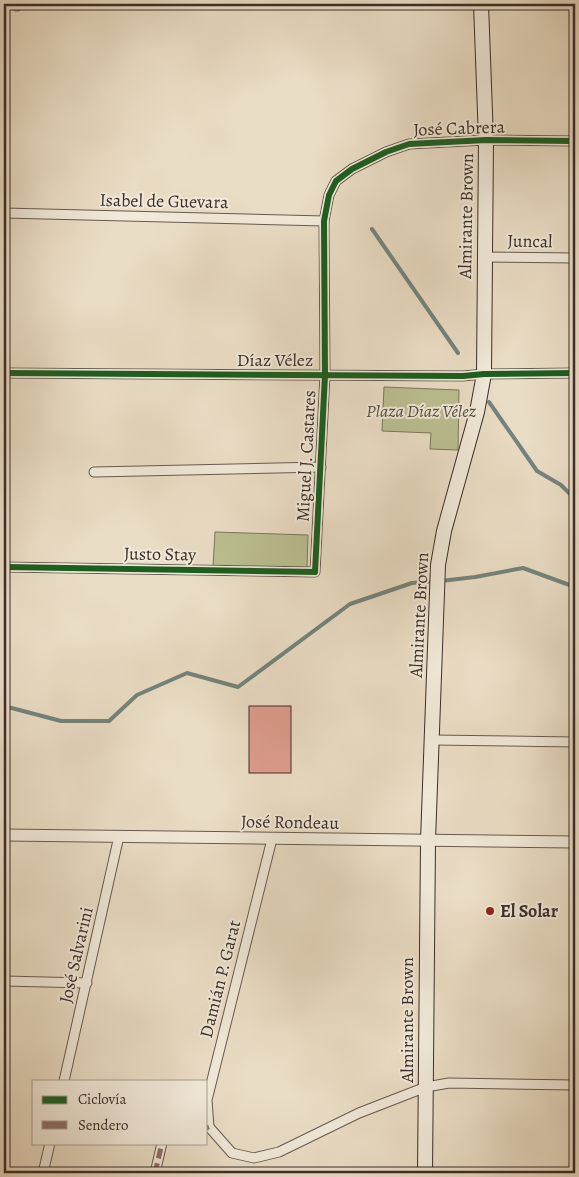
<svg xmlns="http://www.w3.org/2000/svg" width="579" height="1177" font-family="Alegreya,serif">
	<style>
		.green { fill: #bbbf91; stroke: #7b775e }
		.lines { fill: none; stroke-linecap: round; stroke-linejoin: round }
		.stream { stroke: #73847d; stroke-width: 4 }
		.building { fill: #de9d8e; stroke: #3b2f2a }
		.minor-casing { stroke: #675a51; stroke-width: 11 }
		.tertiary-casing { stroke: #675a51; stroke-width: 13 }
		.secondary-casing { stroke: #3b2f2a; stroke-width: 16 }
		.minor { stroke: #f1e9d9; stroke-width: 9 }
		.tertiary { stroke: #f1e9d9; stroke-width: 11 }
		.secondary { stroke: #f1e9d9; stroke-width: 14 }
		.quiet { stroke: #8d6e63; stroke-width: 5; stroke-dasharray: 10 5; stroke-linecap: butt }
		.cycleway-casing { stroke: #f1e9d9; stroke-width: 9 }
		.cycleway { stroke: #1b5e20; stroke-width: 6 }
		.poi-dot { fill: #8f2418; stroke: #f1e9d9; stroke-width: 2 }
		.labels { text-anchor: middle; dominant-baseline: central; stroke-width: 4; stroke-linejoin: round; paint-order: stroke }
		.street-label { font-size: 18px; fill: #3b2f2a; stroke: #f1e9d9 }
		.park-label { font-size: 18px; font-style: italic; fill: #554c3f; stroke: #f1e9d9 }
		.poi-label { font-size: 18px; font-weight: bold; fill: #3b2f2a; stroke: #f1e9d9; text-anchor: start }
	</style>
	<rect width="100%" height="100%" fill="#eaddc5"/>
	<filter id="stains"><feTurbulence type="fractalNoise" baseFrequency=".004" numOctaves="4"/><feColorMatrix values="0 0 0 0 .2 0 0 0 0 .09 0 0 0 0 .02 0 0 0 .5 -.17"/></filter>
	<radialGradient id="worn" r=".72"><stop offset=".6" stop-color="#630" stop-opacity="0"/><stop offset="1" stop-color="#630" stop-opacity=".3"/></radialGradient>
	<!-- green -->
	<g class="green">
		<polygon points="384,387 459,390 458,450 430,449 431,433 382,431"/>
		<polygon points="215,532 308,535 307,569 213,566"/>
	</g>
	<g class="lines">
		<!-- stream -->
		<g class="stream">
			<polyline points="372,229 458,353"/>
			<polyline points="489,402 537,471 561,485 575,499"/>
			<polyline points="441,581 475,577 523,568 575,587"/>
			<polyline points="4,706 61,721 109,721 137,695 187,673 238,687 350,604 412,583 434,581"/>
		</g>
	</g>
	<!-- building -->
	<rect class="building" x="249" y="706" width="42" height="67"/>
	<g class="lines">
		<defs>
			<g id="minor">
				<polyline points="17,4 17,6"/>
				<polyline points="4,213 324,221"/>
				<polyline points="484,257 575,258"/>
				<polyline points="4,373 463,376 484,374 575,373"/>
				<polyline points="94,472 321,467"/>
				<polyline points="4,567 315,572 325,375 324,221 329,195 336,181 352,169 386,152 409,144 486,140 575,141"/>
				<polyline points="432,740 575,742"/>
				<polyline points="4,981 87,983"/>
				<polyline points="64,1081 119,836"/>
				<polyline points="209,1127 232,1153 254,1158 279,1152 359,1113 426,1087 449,1083 575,1085"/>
				<polyline points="209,1127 207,1100 272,839"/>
				<polyline points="43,1173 50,1143"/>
				<polyline points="155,1173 162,1143"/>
			</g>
			<polyline id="tertiary" points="4,835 575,842"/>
			<polyline id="secondary" points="425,1173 428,841 438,565 444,531 477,412 484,374 486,140 481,4"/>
		</defs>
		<!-- minor casing -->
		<use href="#minor" class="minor-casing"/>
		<!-- tertiary casing -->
		<use href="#tertiary" class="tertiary-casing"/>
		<!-- secondary casing -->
		<use href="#secondary" class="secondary-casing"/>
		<!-- minor -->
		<use href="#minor" class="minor"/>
		<!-- tertiary -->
		<use href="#tertiary" class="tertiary"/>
		<!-- secondary -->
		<use href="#secondary" class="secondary"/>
		<!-- quiet -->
		<g class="quiet">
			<polyline points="206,1128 209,1127"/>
			<polyline points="155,1173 162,1143"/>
		</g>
		<defs>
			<g id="cycleway">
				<polyline points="4,373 463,376 484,374 575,373"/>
				<polyline points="4,567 315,572 325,375 324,221 329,195 336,181 352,169 386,152 409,144 486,140 575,141"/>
			</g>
		</defs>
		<!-- cycleway casing -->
		<use href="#cycleway" class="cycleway-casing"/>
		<!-- cycleway -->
		<use href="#cycleway" class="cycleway"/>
	</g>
	<!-- markers -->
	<circle class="poi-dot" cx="490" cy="911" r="5"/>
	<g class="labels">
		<!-- street labels -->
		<g class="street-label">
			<text transform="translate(459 128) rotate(-2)">José Cabrera</text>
			<text transform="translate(164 201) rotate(1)">Isabel de Guevara</text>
			<text transform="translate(466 216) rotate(-89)">Almirante Brown</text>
			<text transform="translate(530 241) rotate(1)">Juncal</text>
			<text x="275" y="360">Díaz Vélez</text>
			<text transform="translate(306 456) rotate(-87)">Miguel J. Castares</text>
			<text transform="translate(160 554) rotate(1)">Justo Stay</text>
			<text transform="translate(419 615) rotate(-87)">Almirante Brown</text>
			<text transform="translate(290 822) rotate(1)">José Rondeau</text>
			<text transform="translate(76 955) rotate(-77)">José Salvarini</text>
			<text transform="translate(220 979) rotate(-76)">Damián P. Garat</text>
			<text transform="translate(407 1020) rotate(-90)">Almirante Brown</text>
		</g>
		<!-- park labels -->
		<g class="park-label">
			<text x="421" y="411">Plaza Díaz Vélez</text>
		</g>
		<!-- poi labels -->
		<g class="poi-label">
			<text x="500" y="911">El Solar</text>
		</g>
	</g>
	<!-- margin -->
	<rect width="579" height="1177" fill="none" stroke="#eaddc5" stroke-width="20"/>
	<rect x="5" y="5" width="569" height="1167" fill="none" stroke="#3b2f2a" stroke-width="2.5"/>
	<rect x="10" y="10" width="559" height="1157" fill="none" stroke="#3b2f2a"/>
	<!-- legend -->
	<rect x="32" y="1080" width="175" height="65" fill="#f1e9d9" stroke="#a89f93"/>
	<rect x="42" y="1096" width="25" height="8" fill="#1b5e20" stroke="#a89f93"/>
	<text x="78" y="1104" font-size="15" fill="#3b2f2a">Ciclovía</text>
	<rect x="42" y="1121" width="25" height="8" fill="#8d6e63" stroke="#a89f93"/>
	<text x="78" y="1130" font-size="15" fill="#3b2f2a">Sendero</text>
	<rect width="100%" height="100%" filter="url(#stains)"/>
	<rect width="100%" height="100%" fill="url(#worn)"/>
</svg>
